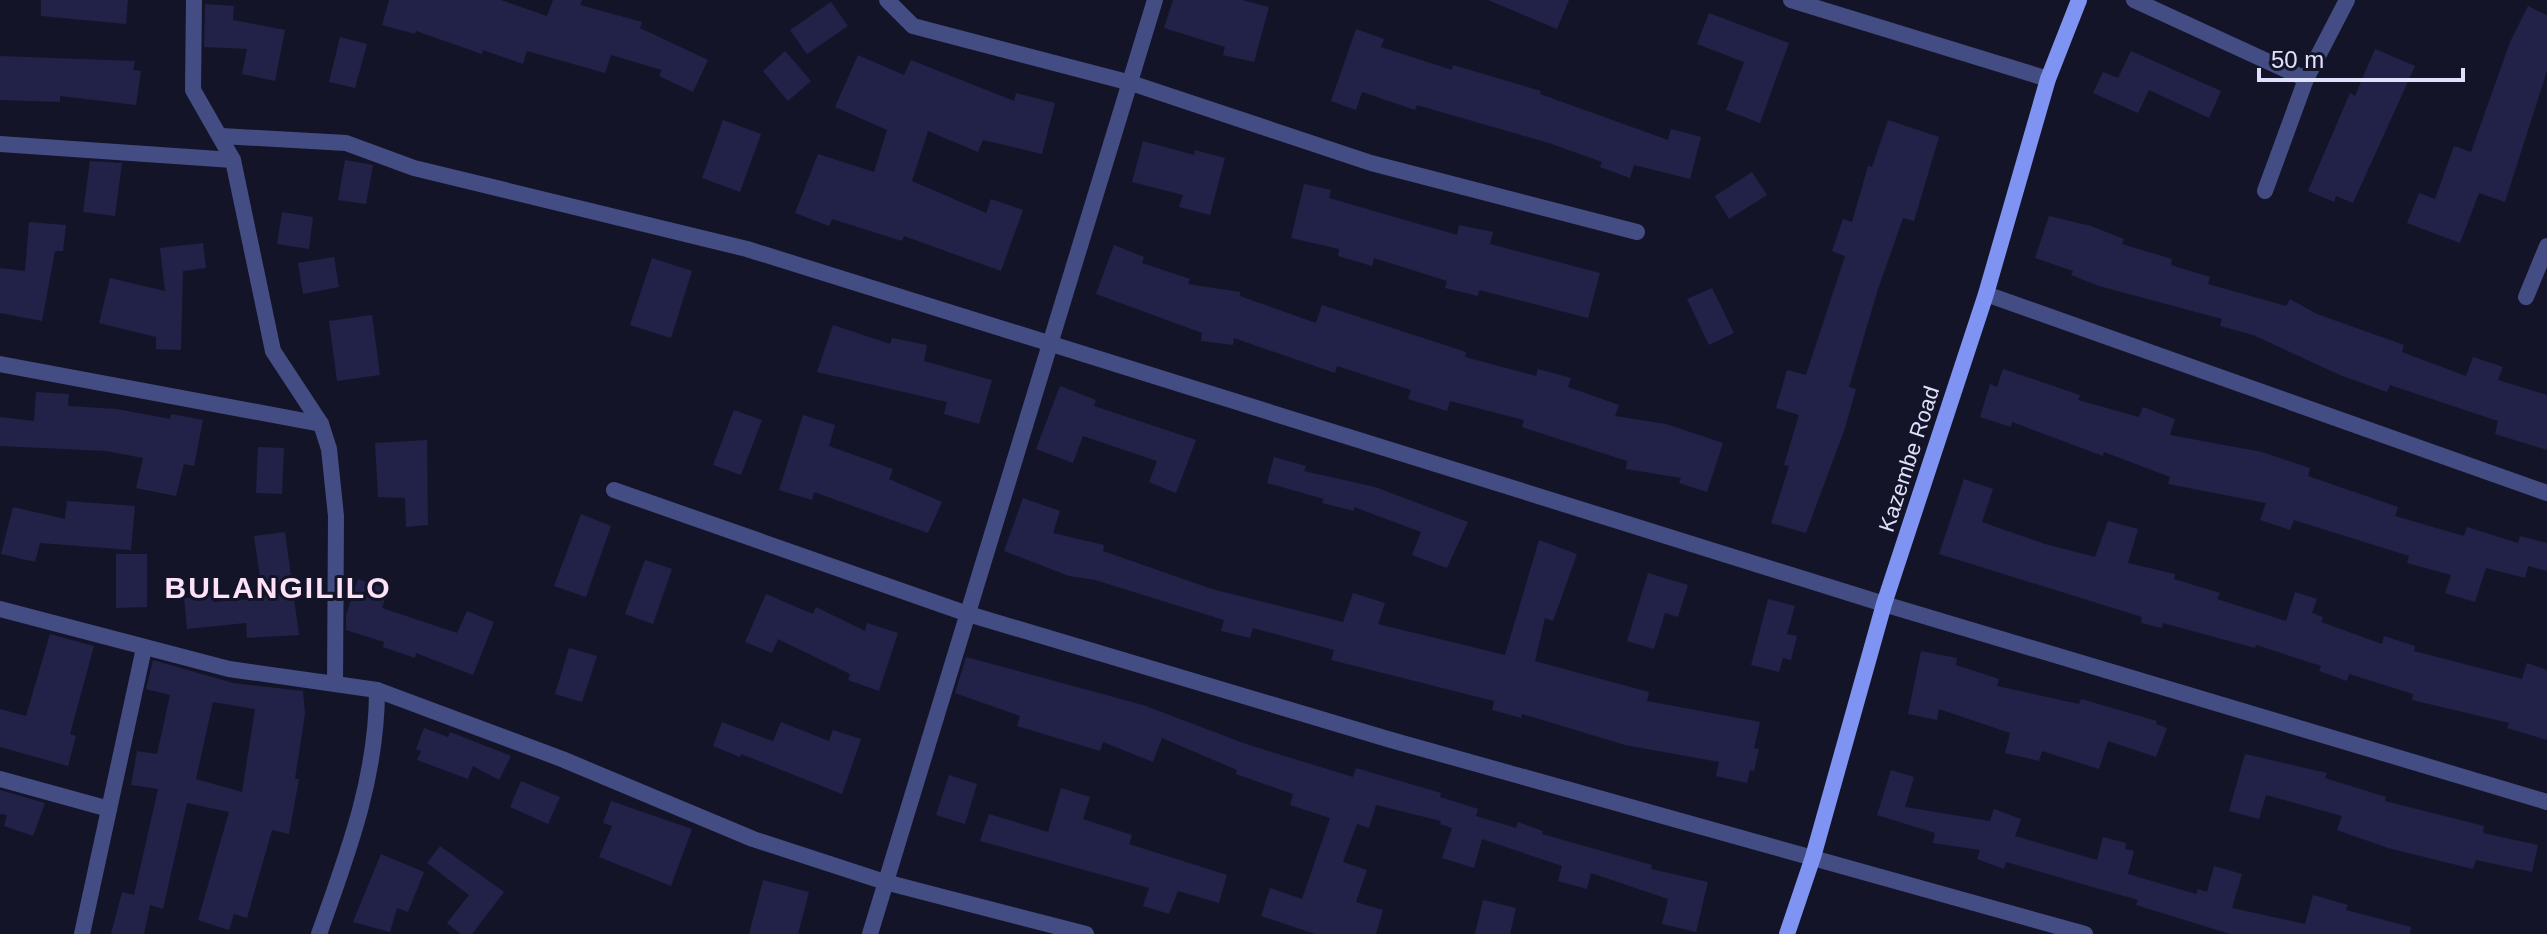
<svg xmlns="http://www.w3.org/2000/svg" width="2547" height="934" font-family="Helvetica,sans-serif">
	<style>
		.building { fill: #222148; fill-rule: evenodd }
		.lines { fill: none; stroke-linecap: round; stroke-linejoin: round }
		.minor { stroke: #434d83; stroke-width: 16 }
		.tertiary { stroke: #434d83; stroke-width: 16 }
		.secondary { stroke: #7f93f3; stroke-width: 16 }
		.labels { text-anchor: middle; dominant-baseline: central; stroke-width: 6; stroke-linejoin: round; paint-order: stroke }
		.street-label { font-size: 22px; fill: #dfe1fc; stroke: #141429 }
		.district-label { font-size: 30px; font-weight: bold; letter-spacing: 2px; fill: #fce1f7; stroke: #141429 }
	</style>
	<rect width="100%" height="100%" fill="#141429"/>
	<!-- building -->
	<g class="building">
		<polygon points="41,0 128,0 126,24 41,16"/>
		<polygon points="389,0 501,0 547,16 553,0 582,0 580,5 642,22 640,28 708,60 693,92 659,76 662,70 611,55 605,73 527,51 523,64 483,50 482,54 416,31 415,34 382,25"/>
		<polygon points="1173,0 1242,0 1269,7 1254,62 1223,55 1225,47 1164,28"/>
		<polygon points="1488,0 1569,0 1557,29"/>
		<polygon points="831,2 848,26 807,54 790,30"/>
		<polygon points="205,4 234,6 233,20 285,30 275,81 242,74 247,49 204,47"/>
		<polygon points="2528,6 2547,15 2547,71 2505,202 2479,193 2460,243 2407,223 2419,193 2435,199 2454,146 2471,152 2510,42"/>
		<polygon points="1709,13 1789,43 1760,123 1726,110 1744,62 1697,44"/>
		<polygon points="1356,29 1384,39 1381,47 1452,70 1453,65 1541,91 1540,94 1668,140 1671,129 1701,137 1690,179 1634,165 1630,178 1600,167 1602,162 1549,143 1417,105 1415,110 1362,92 1356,110 1331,101"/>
		<polygon points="340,37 367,44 355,88 329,82"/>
		<polygon points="2375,49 2415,66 2353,203 2336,196 2334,202 2308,191 2350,93 2355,96"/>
		<polygon points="785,51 811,81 788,101 763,71"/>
		<polygon points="2131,51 2221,91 2209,118 2149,90 2138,113 2093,93 2103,72 2118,78"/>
		<polygon points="858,55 904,75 911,60 1014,101 1016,93 1055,103 1042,154 983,140 978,152 928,131 912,181 986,213 991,199 1023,210 1001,271 904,236 902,241 832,219 829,226 795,213 818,154 874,172 887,130 835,107"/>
		<polygon points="0,56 135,61 133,70 141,71 136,105 60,96 60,102 0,100"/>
		<polygon points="723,120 761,134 740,192 702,178"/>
		<polygon points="1888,120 1939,137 1914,221 1903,218 1878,289 1849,387 1856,389 1845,428 1806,533 1771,523 1789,466 1784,465 1799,415 1776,408 1787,370 1806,375 1845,256 1832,251 1843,219 1852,222 1868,166 1872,167"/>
		<polygon points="1143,141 1194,155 1195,150 1225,158 1210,215 1179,207 1183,195 1132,182"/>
		<polygon points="345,160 373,165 366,204 338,200"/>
		<polygon points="90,161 122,163 115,216 83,212"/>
		<polygon points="1752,172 1767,195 1729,219 1715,196"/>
		<polygon points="1304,184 1331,190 1329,198 1457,235 1459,225 1493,232 1490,244 1600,273 1588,318 1479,290 1478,296 1445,288 1447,281 1374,258 1372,266 1338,256 1339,249 1291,238"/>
		<polygon points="282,212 313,217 309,249 277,244"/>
		<polygon points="2049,216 2091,226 2124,239 2122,244 2172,259 2171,265 2210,277 2208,284 2286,306 2290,299 2317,314 2404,345 2402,352 2466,376 2473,357 2503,367 2498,380 2547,395 2547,450 2495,434 2498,421 2390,385 2387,392 2340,375 2253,335 2220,326 2222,319 2099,286 2071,275 2073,271 2035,258"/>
		<polygon points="29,222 66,225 63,251 55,251 42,321 0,313 0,268 25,271"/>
		<polygon points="203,243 206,268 183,271 181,350 156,349 156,337 99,323 110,278 165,291 160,248"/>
		<polygon points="1114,245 1144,257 1142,263 1190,279 1188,284 1240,292 1240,296 1316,323 1322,305 1466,352 1465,357 1536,376 1538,369 1571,378 1568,387 1619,405 1615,416 1666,424 1723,443 1707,492 1679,483 1681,478 1626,469 1627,461 1522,427 1524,420 1450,401 1447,411 1408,399 1411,390 1337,366 1335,373 1234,338 1233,345 1201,341 1202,333 1096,294"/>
		<polygon points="334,257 339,287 303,294 298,263"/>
		<polygon points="652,258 692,271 671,338 630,325"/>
		<polygon points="1712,288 1734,333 1709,345 1687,299"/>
		<polygon points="372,315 380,375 337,381 329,321"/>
		<polygon points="833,325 890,344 892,338 927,345 924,361 992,380 979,424 944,414 947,402 817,372"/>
		<polygon points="2003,369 2080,395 2078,400 2139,417 2143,407 2175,419 2170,435 2262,452 2310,468 2308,476 2398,507 2395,516 2464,536 2467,527 2518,543 2520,536 2547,543 2547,571 2528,566 2525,578 2486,568 2475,602 2445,593 2451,575 2407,563 2409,556 2294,520 2290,530 2260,520 2266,503 2168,484 2170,477 2104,452 2103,456 2012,422 2011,427 1980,417 1990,384 1997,387"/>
		<polygon points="1060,386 1096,400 1094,406 1196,440 1176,493 1149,482 1157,461 1083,436 1073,463 1036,449"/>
		<polygon points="36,392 69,394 68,406 117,409 170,419 171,414 203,420 194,466 184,464 176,496 136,488 143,458 106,451 0,446 0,417 34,421"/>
		<polygon points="734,410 762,420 741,475 713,465"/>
		<polygon points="803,415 835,425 829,446 893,469 889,479 942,502 928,533 814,492 812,500 779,490"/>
		<polygon points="427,440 428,525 406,527 405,498 378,497 375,443"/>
		<polygon points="258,447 284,448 282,494 256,493"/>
		<polygon points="1274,457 1306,466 1304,471 1375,487 1468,522 1447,568 1412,555 1421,532 1354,507 1354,511 1322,503 1324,499 1267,483"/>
		<polygon points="1964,479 1993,489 1982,522 2045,544 2095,557 2108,521 2138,529 2128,563 2175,574 2174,579 2220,593 2217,599 2286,621 2295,592 2317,599 2312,613 2323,617 2321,622 2382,644 2384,636 2415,646 2414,651 2522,679 2527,663 2547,670 2547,740 2507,728 2509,723 2412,700 2413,694 2349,674 2347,681 2319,671 2321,666 2256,645 2255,648 2163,623 2162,628 2141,623 2142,617 1939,554"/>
		<polygon points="1023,498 1060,511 1053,533 1104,545 1103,551 1212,589 1343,622 1353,593 1385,603 1378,624 1505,655 1539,540 1577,554 1553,621 1545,618 1535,661 1649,692 1647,701 1760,722 1754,748 1759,749 1754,771 1750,770 1747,783 1716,776 1719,762 1625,745 1522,714 1521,718 1492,710 1494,701 1331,660 1334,650 1253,628 1250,638 1221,631 1224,620 1095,580 1069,576 1004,551"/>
		<polygon points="67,501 135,506 131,550 40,543 35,562 1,554 13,507 65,519"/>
		<polygon points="581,514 611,526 586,597 554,586"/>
		<polygon points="285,532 299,635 247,638 246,623 187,629 184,598 213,595 214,602 263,598 254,536"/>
		<polygon points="116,554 147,554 147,607 116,608"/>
		<polygon points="645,560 672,569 653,624 625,614"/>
		<polygon points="1648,573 1688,585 1678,617 1665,613 1654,649 1627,641"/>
		<polygon points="358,579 388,589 382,608 457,633 467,611 494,622 473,675 416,653 415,658 383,647 384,642 346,630 346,615"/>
		<polygon points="766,594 813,614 816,607 865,631 867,623 898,633 879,691 848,680 850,674 778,639 772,653 745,642"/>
		<polygon points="1768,599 1795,606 1787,634 1797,636 1791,660 1783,658 1779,672 1751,665"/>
		<polygon points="50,634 94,646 70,734 76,736 68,766 0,747 0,709 26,716"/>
		<polygon points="569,648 597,656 582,702 555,694"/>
		<polygon points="1921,651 1957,658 1956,665 1999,679 1997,686 2079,704 2081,699 2157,721 2156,724 2167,728 2156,757 2108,741 2099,769 2042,751 2039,761 2005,753 2010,733 1939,709 1937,720 1908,714"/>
		<polygon points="966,657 1143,705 1246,744 1353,777 1356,768 1441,793 1440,797 1478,809 1476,816 1516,828 1518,822 1543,831 1542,834 1652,865 1651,869 1708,882 1696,932 1662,924 1668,899 1591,873 1587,889 1558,881 1562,866 1482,839 1474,868 1442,858 1452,828 1440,824 1441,821 1376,805 1369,828 1357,824 1343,862 1367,870 1356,902 1383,910 1376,934 1315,934 1261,916 1270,888 1302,899 1330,818 1290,805 1293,794 1236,774 1237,770 1162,738 1153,762 1103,742 1100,751 1017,726 1020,716 955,693"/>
		<path d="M153,660L233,683L303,691L305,714L295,779H299L289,834L272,830L247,918L234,914L229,930L198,920L229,812L187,803L163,909L150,905L144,934H111L122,892L134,895L158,789L131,785L137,751L157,754L170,695L146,689ZM213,702L255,709L242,792L196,779Z"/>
		<polygon points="722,722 773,741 781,722 829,741 833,730 861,739 842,794 741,754 740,757 713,746"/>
		<polygon points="424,728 448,737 450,732 511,756 499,780 473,766 468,779 417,760 421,751 416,749"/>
		<polygon points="2245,754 2327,773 2325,778 2386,797 2385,801 2484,826 2483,833 2538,845 2532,872 2476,860 2473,869 2388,848 2337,830 2342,816 2266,795 2259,819 2229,811"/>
		<polygon points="1891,770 1914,777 1905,807 1990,821 1994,809 2021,819 2015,836 2097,860 2103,837 2126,843 2125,849 2134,851 2128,874 2196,894 2198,889 2207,892 2214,866 2242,874 2232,908 2305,924 2313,895 2348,905 2346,910 2411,927 2410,934 2230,934 2136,905 2138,900 2089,886 2006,862 2004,869 1977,859 1980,850 1933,843 1935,833 1877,815"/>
		<polygon points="949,775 977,784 965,824 936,815"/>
		<polygon points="521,781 560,797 548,824 510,807"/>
		<polygon points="1061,788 1090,797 1083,819 1132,835 1129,844 1227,875 1219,903 1178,891 1169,914 1143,906 1149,888 980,841 989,814 1048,832"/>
		<polygon points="0,790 45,803 33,836 4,826 7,815 0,814"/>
		<polygon points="611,801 692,829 671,886 599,857 612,826 603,823"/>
		<polygon points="440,846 504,892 472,934 461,934 447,923 469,895 427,863"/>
		<polygon points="381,854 424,872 408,912 397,908 390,932 353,922"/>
		<polygon points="763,880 809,892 798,934 749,934"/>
		<polygon points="1483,900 1516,908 1510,934 1475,934"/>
	</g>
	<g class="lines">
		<!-- minor -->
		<g class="minor">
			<path d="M194,0L193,90L233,160L273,351L321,424L329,449L336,516L335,684L377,690C377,777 348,853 319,934"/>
			<polyline points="887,0 913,26 1131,83 1371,163 1637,232"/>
			<polyline points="1791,0 2048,79"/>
			<polyline points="2134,0 2306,79"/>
			<polyline points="221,136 346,143 414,168 747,249 1884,604"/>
			<polyline points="0,144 233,160"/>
			<polyline points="2265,191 2306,79 2347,0"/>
			<polyline points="1986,294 2547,493"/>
			<polyline points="2526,297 2547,246"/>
			<polyline points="0,364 321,424"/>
			<polyline points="614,490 965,613 1391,740 2085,934"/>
			<polyline points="0,609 229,669 335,684"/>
			<polyline points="377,690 562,759 753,839 885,882 1086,934"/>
			<polyline points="0,779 109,809"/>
			<polyline points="82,934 144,648"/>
			<polyline points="870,934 1155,0"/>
		</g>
		<!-- tertiary -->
		<polyline class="tertiary" points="1884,604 2547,802"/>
		<!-- secondary -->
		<polyline class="secondary" points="1787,934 1813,857 1884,604 1986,294 2048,79 2079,0"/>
	</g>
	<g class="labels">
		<!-- street labels -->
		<g class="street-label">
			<text transform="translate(1909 459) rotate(-72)">Kazembe Road</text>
		</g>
		<!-- district labels -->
		<g class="district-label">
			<text x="278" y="587">BULANGILILO</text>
		</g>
	</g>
	<!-- scale -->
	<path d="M2259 68v12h204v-12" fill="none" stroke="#dfe1fc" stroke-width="4"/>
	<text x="2271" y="68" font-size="24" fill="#dfe1fc" stroke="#141429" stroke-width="6" paint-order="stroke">50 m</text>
</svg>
